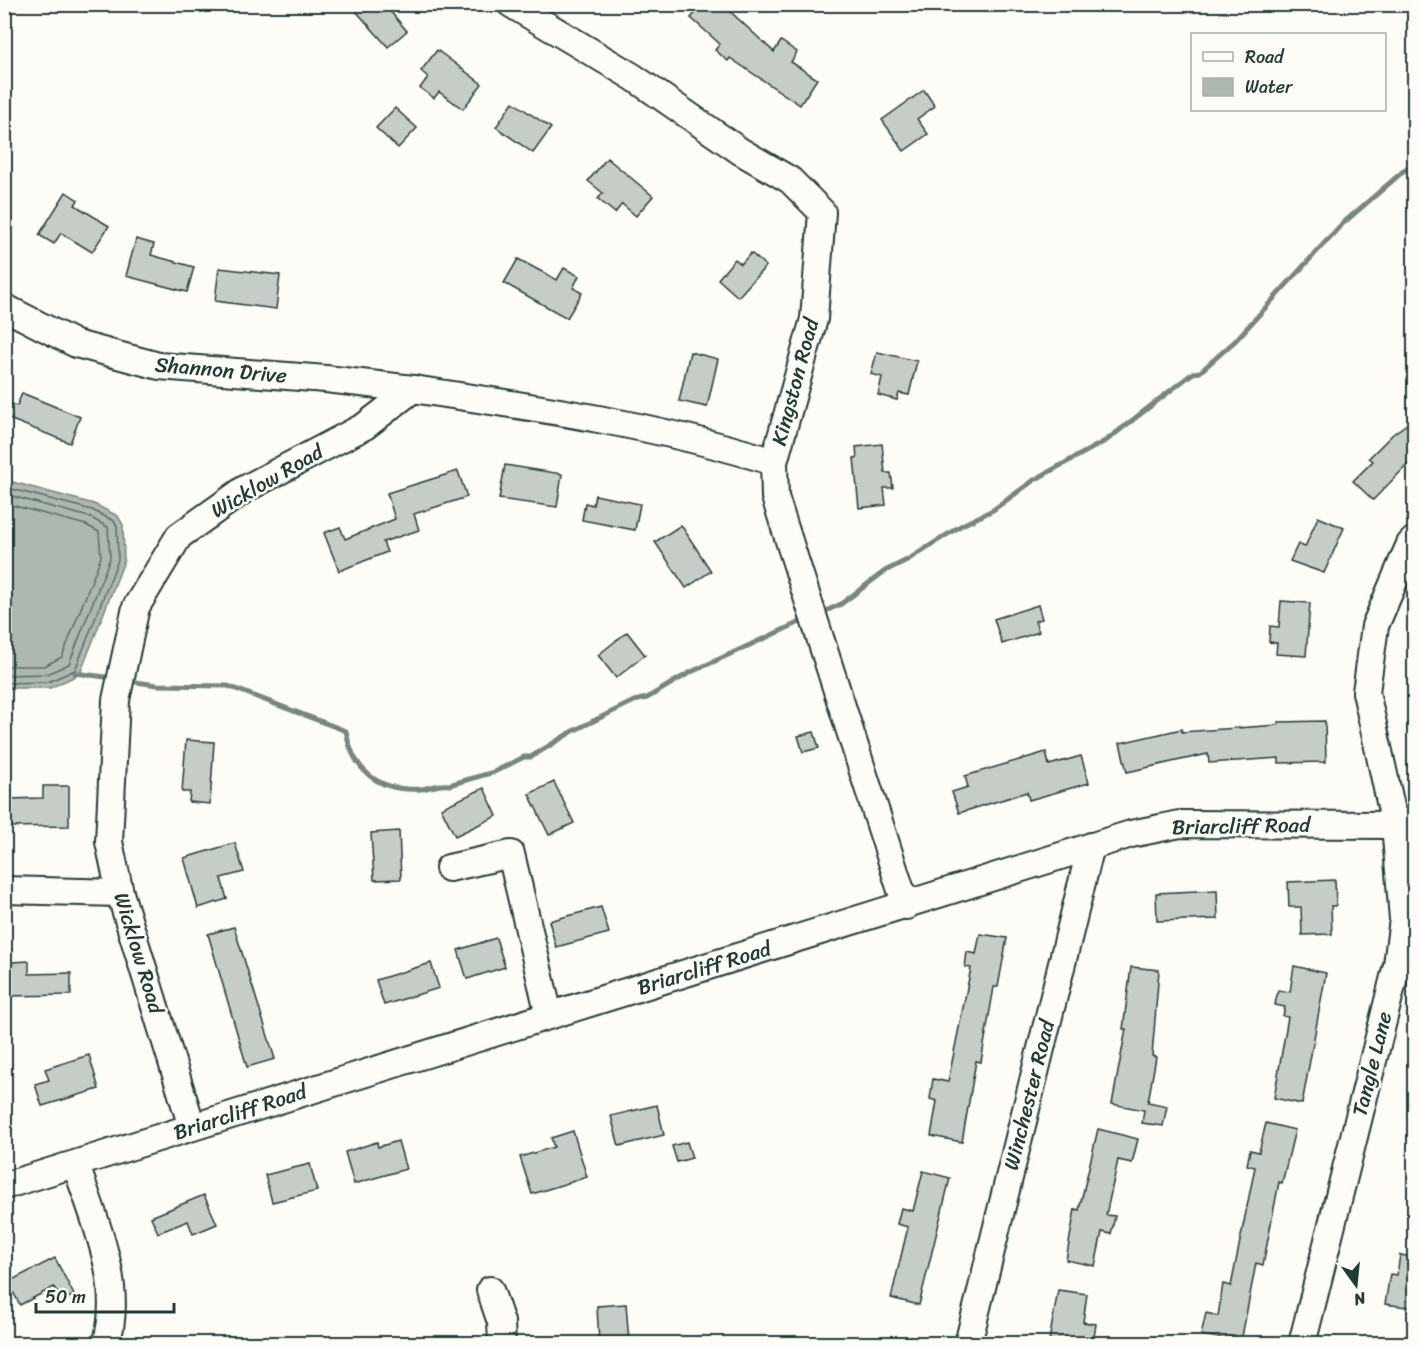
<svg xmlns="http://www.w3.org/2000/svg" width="1419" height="1348" font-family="Sriracha,sans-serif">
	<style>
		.water { fill: #aeb8b1; stroke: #75877f; stroke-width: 1.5 }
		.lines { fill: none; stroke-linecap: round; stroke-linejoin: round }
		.shore { stroke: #586e66; stroke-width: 1.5 }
		.stream { stroke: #75877f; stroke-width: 5 }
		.building { fill: #c6cdc7; stroke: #1f3d34; stroke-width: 1.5 }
		.minor-casing { stroke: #1f3d34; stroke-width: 30 }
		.minor { stroke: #fdfcf7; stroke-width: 26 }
		.labels { text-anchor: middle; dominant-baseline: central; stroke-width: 5; stroke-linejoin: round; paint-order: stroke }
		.street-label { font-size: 21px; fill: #1f3d34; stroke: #fdfcf7 }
	</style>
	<rect width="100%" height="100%" fill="#fdfcf7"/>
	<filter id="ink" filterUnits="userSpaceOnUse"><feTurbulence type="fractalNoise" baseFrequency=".0167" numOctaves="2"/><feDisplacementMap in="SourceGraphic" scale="12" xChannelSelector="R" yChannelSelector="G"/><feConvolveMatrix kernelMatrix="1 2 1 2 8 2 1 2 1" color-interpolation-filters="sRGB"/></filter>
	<g filter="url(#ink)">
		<!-- water -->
		<polygon class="water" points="5,480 94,504 118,516 123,525 124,561 80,674 50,688 5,688"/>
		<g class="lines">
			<!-- shore -->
			<g class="shore">
				<polyline points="4,487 92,510 114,521 117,526 118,560 75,670 48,682 4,683"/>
				<polyline points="4,494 89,517 108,527 110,558 69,664 47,674 4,675"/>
				<polyline points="4,503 86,525 99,532 101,557 62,657 44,666 4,666"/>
			</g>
			<!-- stream -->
			<g class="stream">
				<polyline points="828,610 841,604 885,571 909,559 962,525 993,510 1034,480 1107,440 1193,373 1200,372 1235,341 1341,225 1414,162"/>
				<polyline points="75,673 113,678"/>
				<path d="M129,681L157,685L228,686L346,731C353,772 380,792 421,789C431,788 439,783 449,785L494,772L524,757H531L573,731L634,701L647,698L689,673L800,622"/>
			</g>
		</g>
		<!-- building -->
		<g class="building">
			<polygon points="364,4 384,4 407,31 388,47 356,11"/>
			<polygon points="703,4 722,4 774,52 781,41 797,52 791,62 817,79 800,105 730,58 728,61 715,50 720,44 691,18"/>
			<polygon points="437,50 482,84 463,109 439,92 434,98 420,88 428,77 421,71"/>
			<polygon points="924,90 935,106 917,119 928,134 904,151 882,120"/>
			<polygon points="513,102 551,128 533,153 496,127"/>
			<polygon points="395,108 417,128 398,148 376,128"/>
			<polygon points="607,158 653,196 636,216 622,204 615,213 598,199 603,193 588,181"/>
			<polygon points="66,192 78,200 75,205 109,226 92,252 61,233 54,244 39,235"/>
			<polygon points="136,239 154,244 151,255 194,267 187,292 126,276"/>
			<polygon points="751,253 766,266 738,297 718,279 735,259 741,264"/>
			<polygon points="518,259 557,280 564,268 579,276 573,288 582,293 567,318 504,283"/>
			<polygon points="219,268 280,275 276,309 215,301"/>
			<polygon points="690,352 718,359 707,407 679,401"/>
			<polygon points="877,352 917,361 909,395 899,393 897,400 878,395 882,377 871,374"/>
			<polygon points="22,393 80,417 70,443 4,417 4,401 17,406"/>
			<polygon points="1414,419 1414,458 1373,500 1353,481 1373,461 1369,458 1393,434"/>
			<polygon points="882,444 885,473 891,473 893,488 884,488 886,505 859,508 854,458 857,458 856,447"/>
			<polygon points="505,465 562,474 557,507 499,499"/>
			<polygon points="458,471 467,497 414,514 419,530 383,542 387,552 339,571 324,533 340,527 345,539 395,519 387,493"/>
			<polygon points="595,495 640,504 635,530 582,520 585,503 593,505"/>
			<polygon points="1318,517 1344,528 1324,573 1290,561 1298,544 1305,547"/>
			<polygon points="681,525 711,571 686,588 655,542"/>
			<polygon points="1281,601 1310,603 1306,656 1276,654 1277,643 1269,642 1270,626 1279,627"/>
			<polygon points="1038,605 1042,619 1035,621 1039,632 1002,644 994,619"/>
			<polygon points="627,632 645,655 616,678 598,655"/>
			<polygon points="1325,721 1326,762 1279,763 1279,758 1209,763 1208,754 1127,772 1120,743 1182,729 1182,732 1278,725 1278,722"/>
			<polygon points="814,732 819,748 803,752 798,736"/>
			<polygon points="186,740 214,742 210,804 189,802 190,792 182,792"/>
			<polygon points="1046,752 1049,765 1081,756 1089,783 1029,800 1027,792 959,813 952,792 968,787 965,776"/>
			<polygon points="554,782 574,823 549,835 529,794"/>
			<polygon points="43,786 69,786 69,826 8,827 8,799 43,798"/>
			<polygon points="484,788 497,816 455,836 441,808"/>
			<polygon points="399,831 401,879 374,880 371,833"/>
			<polygon points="235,843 244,872 221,878 227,899 198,908 184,858"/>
			<polygon points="1335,880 1336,906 1331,906 1332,934 1302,935 1301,907 1289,907 1288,882"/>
			<polygon points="1217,890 1218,919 1157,921 1156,893"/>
			<polygon points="601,907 609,933 556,947 549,921"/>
			<polygon points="234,927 275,1059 247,1067 208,934"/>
			<polygon points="980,934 1007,938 998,987 994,987 981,1062 976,1061 962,1142 931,1136 937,1101 930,1099 933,1079 948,1082 971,968 965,967 967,952 976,954"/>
			<polygon points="496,938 505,967 467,979 458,950"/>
			<polygon points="29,961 29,974 71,973 71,995 4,996 4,968 12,968 12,962"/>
			<polygon points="431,963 439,988 384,1005 376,980"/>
			<polygon points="1294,966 1326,973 1302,1104 1274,1098 1288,1017 1283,1016 1285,1007 1275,1005 1278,990 1290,992"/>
			<polygon points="1131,967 1159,970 1152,1056 1156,1057 1148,1102 1167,1106 1163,1126 1142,1123 1144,1110 1112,1104 1126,1029 1123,1029"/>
			<polygon points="89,1055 99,1089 42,1106 35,1084 49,1080 45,1069"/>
			<polygon points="657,1105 664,1135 619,1146 611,1116"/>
			<polygon points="1266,1123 1295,1130 1282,1183 1279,1182 1263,1265 1256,1263 1241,1342 1201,1335 1206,1313 1218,1316 1223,1284 1231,1286 1255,1167 1247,1165 1250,1150 1259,1152"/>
			<polygon points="1098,1129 1138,1139 1132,1163 1118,1160 1106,1215 1115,1216 1111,1234 1102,1232 1095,1266 1066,1260 1075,1209 1079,1210"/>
			<polygon points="573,1131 587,1177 532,1194 520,1157 554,1147 551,1138"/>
			<polygon points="398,1141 406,1169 354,1184 345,1152 377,1142 378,1147"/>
			<polygon points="687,1142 692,1158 677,1162 672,1146"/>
			<polygon points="310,1164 317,1191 272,1202 265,1175"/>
			<polygon points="923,1171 950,1178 919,1305 891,1298 908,1227 897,1224 901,1208 913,1211"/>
			<polygon points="204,1195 217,1224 193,1234 188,1221 158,1233 151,1217"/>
			<polygon points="1400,1255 1414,1257 1414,1308 1385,1304 1390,1274 1397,1275"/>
			<polygon points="55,1258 74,1295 62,1301 54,1287 20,1305 8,1282"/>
			<polygon points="1058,1290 1087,1294 1083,1322 1096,1324 1093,1344 1049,1341"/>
			<polygon points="626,1304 629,1342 599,1344 597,1306"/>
		</g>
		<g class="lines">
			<defs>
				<g id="minor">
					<polyline points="511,4 633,77 740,151 790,180 822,212 814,319 774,462 775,497 906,906"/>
					<polyline points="4,307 76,344 159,366 326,379 413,389"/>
					<polyline points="449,868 511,854 549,1015"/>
					<polyline points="4,890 120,893"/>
					<path d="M192,1127L120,893L109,842L116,700L136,607L179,536L245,489L365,426L413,389C534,407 657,425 774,462"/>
					<path d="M76,1165C94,1220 125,1285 106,1344"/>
					<polyline points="4,1186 1131,834 1180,824 1395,825 1414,820"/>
					<polyline points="490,1290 501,1322 502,1344"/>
					<polyline points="968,1344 1091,846"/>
					<polyline points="1302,1344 1397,965 1403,919 1395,825 1366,692 1375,626 1410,544 1414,540"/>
				</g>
			</defs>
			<!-- minor casing -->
			<use href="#minor" class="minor-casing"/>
			<!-- minor -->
			<use href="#minor" class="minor"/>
		</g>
	</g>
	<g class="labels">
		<!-- street labels -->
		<g class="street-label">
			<text transform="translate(221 370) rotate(5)">Shannon Drive</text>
			<text transform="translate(795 382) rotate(-75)">Kingston Road</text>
			<text transform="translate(267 481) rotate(-30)">Wicklow Road</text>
			<text transform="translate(1241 826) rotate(-1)">Briarcliff Road</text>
			<text transform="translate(139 953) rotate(73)">Wicklow Road</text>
			<text transform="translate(704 968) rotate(-17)">Briarcliff Road</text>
			<text transform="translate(1372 1064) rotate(-76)">Tangle Lane</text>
			<text transform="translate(1029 1095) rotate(-76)">Winchester Road</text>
			<text transform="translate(240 1112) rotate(-18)">Briarcliff Road</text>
		</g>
	</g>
	<!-- margin -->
	<rect width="1419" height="1348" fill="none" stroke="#fdfcf7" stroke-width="24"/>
	<rect x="12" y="12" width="1395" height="1324" fill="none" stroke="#1f3d34" stroke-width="2" filter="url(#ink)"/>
	<!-- legend -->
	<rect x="1191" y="33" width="195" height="78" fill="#fdfcf7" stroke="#a4b0a9" stroke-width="1.5"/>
	<rect x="1203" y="52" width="30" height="9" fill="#fdfcf7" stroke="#a4b0a9" stroke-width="1.5"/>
	<text x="1245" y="63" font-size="18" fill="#1f3d34">Road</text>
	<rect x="1203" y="78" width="30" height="18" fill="#aeb8b1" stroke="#a4b0a9" stroke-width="1.5"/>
	<text x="1245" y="93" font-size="18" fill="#1f3d34">Water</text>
	<!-- north arrow -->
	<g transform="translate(1356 1285) rotate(165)" stroke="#fdfcf7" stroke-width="4.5" paint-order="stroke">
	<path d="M0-4.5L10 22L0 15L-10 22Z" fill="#1f3d34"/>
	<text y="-9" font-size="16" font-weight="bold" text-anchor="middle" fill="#1f3d34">N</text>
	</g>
	<!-- scale -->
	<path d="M36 1303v9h138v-9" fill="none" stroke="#1f3d34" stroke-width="3"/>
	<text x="45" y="1303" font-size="18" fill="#1f3d34" stroke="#fdfcf7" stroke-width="4.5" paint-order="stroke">50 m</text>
</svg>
